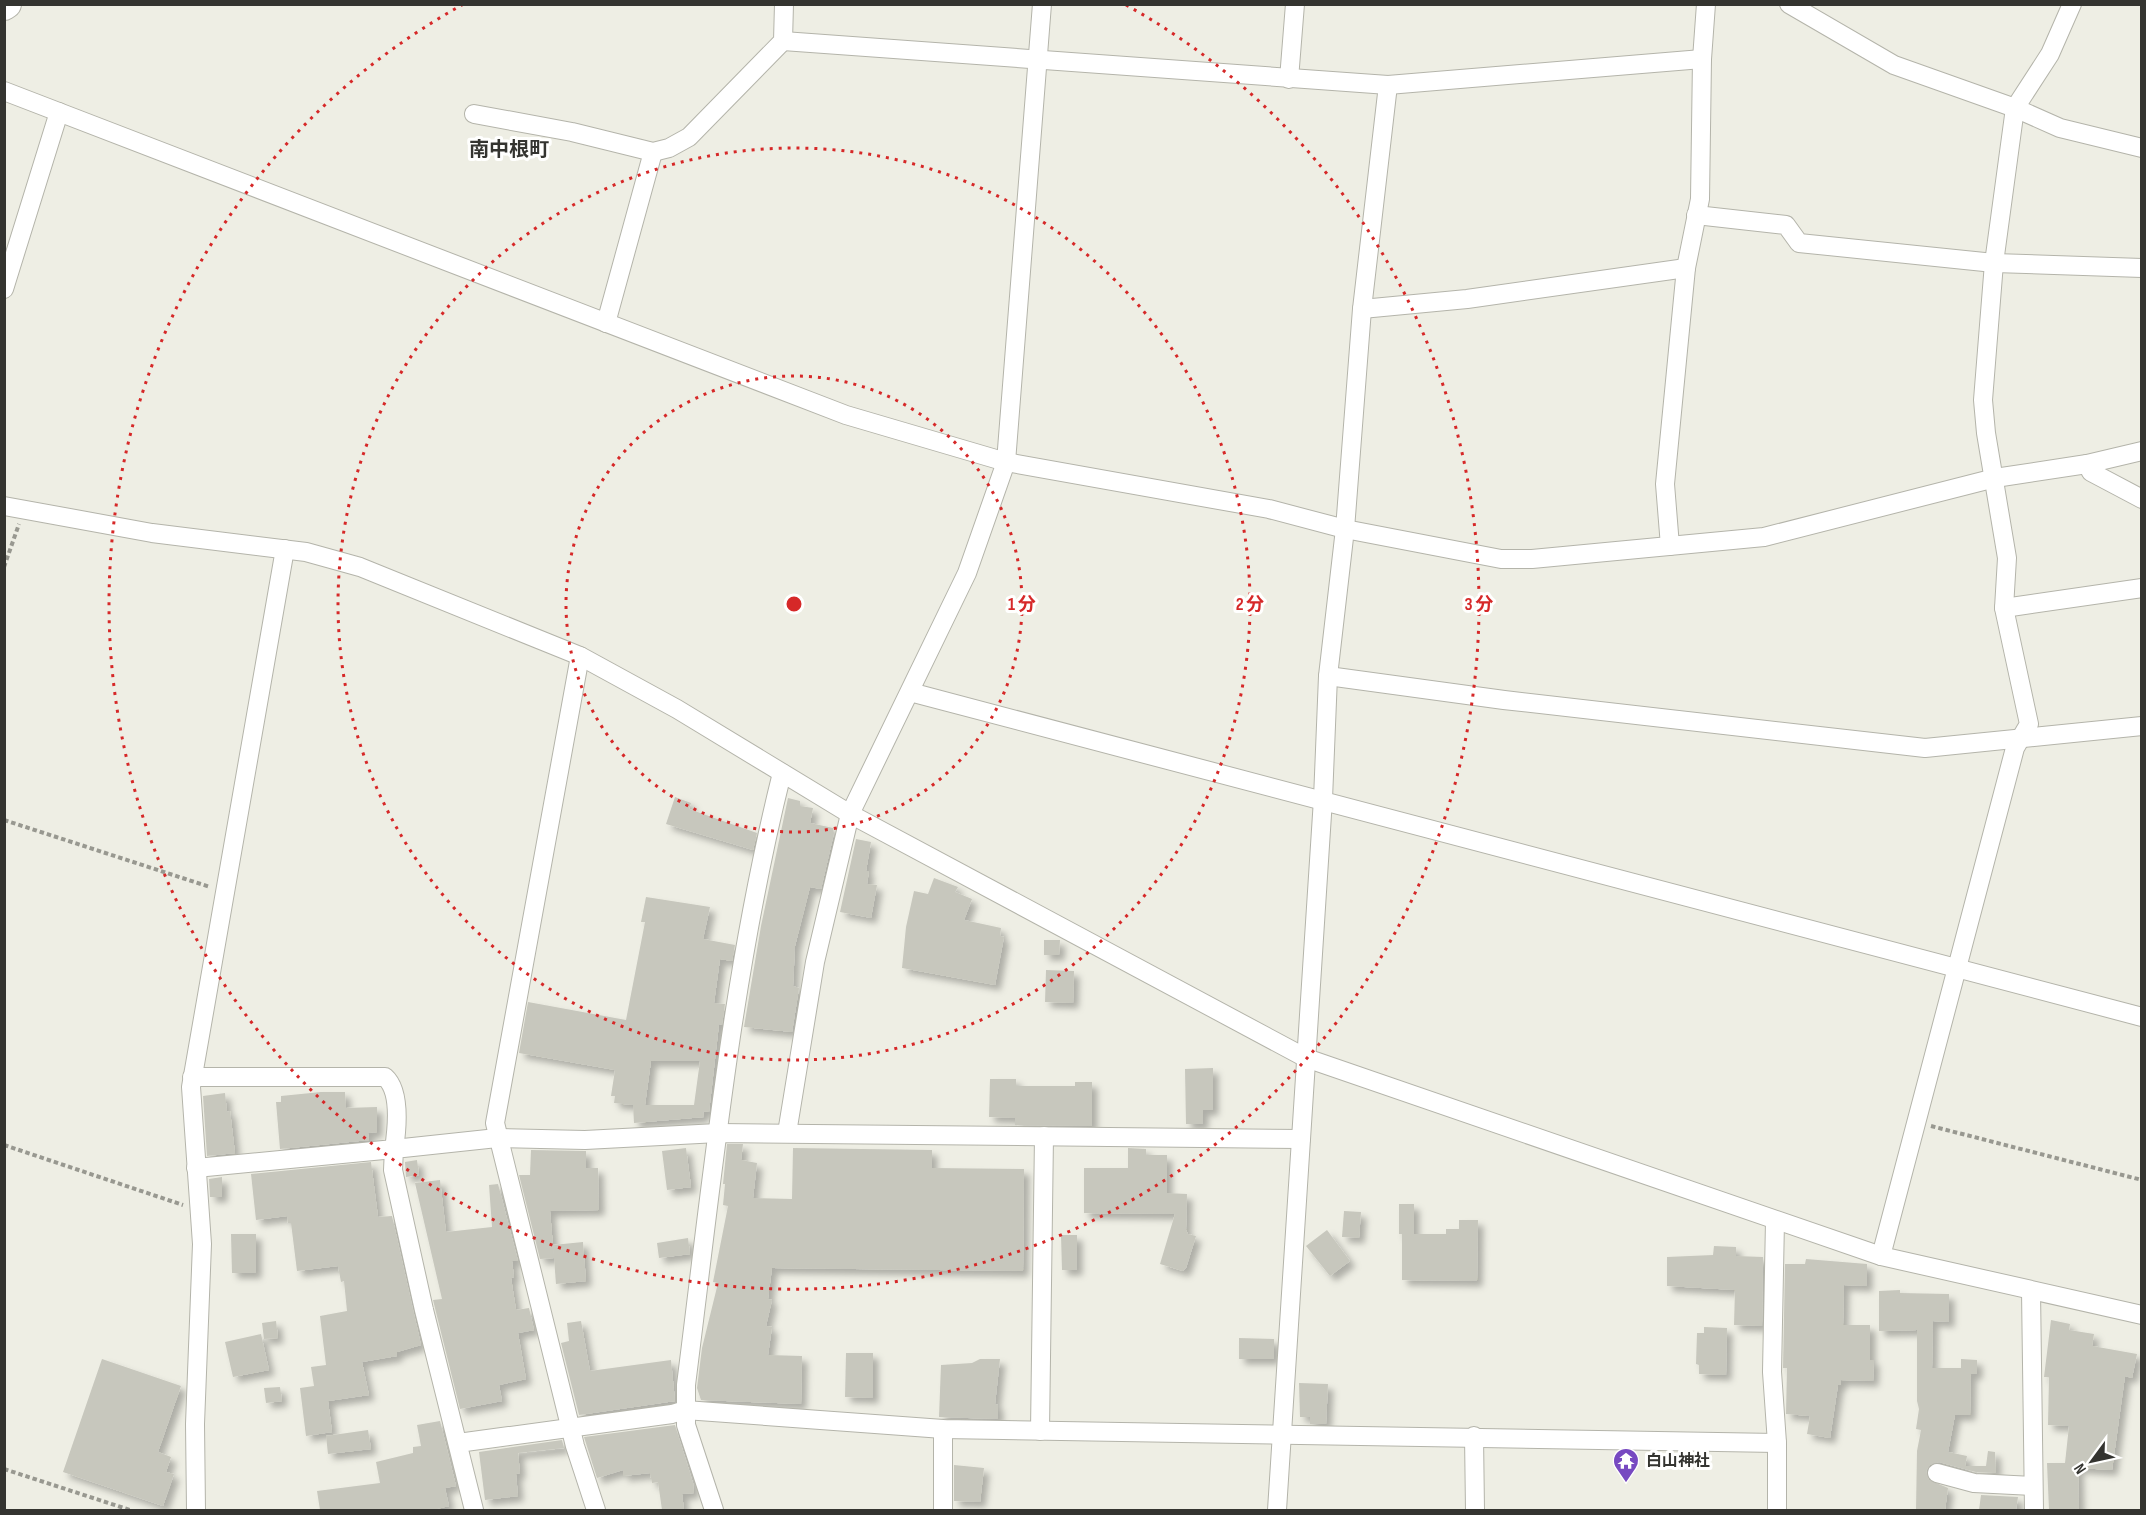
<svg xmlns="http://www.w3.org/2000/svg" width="2146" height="1515" font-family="'Sofia Sans Condensed','Noto Sans JP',sans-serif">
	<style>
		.building { fill: #c7c7bd; fill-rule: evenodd; filter: url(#shadow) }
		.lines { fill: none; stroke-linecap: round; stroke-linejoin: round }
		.street-casing { stroke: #b4b4aa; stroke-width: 20 }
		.primary-casing { stroke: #b4b4aa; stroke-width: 30 }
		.path { stroke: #989890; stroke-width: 4; stroke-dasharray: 4.5 3; stroke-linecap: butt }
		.street { stroke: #fff; stroke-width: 18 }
		.primary { stroke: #fff; stroke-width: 28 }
		.ring { fill: none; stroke: #d62828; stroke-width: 3; stroke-dasharray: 3 6 }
		.labels { text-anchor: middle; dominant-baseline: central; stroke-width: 6; stroke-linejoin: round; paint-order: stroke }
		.poi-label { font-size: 16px; font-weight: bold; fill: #343430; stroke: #fffffe; text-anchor: start }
		.quarter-label { font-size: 20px; font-weight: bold; fill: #343430; stroke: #fffffe }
		.centre { fill: #d62828; stroke: #fffffe; stroke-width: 3 }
		.ring-label { font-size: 18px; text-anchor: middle; font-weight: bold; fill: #d62828; stroke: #fffffe; stroke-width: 6; stroke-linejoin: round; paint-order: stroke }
	</style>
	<defs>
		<filter id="shadow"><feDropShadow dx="5.5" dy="5.5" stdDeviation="3" flood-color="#0004"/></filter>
	</defs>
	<rect width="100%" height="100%" fill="#eeeee4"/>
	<!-- building -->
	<g class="building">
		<polygon points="675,797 691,803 689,809 757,833 753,850 666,824"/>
		<polygon points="788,798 800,801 800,806 813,808 810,823 833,828 834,833 821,889 810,887 795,946 793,986 799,988 792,1032 744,1027 761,926"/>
		<polygon points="856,839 871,842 866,871 869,871 867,884 877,885 871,918 840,912"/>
		<polygon points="934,878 958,887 955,892 972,899 964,920 1001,928 1000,936 1004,937 995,985 902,968 906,927 914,891 928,894"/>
		<path d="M646,897L710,907L703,939L735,945L732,961L720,959L714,1003L725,1004L722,1025L719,1024L709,1112L703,1111L704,1117L634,1123L633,1105L614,1103L615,1096H611L615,1070L519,1053L528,1002L626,1020L645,922H641ZM651,1061H700L694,1105H645Z"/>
		<polygon points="1044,940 1060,940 1059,955 1044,955"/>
		<polygon points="1046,970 1074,971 1073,1003 1045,1002"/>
		<polygon points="1213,1068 1213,1110 1203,1110 1203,1124 1186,1124 1185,1069"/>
		<polygon points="990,1079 1016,1079 1016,1086 1075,1086 1075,1082 1092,1082 1092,1126 1015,1125 1015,1118 989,1117"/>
		<polygon points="321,1092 345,1092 346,1108 377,1107 377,1132 368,1133 369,1140 280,1149 276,1102 281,1102 281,1096"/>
		<polygon points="225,1093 227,1112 230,1111 235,1153 207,1156 203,1096"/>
		<polygon points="727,1144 743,1144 741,1160 757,1163 753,1198 792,1199 793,1148 932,1150 932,1168 1024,1169 1023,1271 772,1268 768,1299 772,1300 766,1326 772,1327 768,1355 802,1356 801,1404 701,1400 697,1388 702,1348 718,1283 713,1282 728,1206 723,1205 725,1184 723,1184"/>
		<polygon points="686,1148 691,1187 667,1190 662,1151"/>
		<polygon points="1128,1148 1146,1149 1146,1155 1167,1155 1167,1193 1187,1194 1186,1230 1188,1234 1196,1236 1186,1268 1183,1271 1160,1264 1175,1214 1084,1213 1084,1168 1128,1168"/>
		<polygon points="531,1150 586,1151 586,1168 598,1168 599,1210 550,1211 554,1258 540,1259 519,1175 530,1175"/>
		<polygon points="417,1160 419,1175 406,1177 405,1162"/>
		<polygon points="371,1162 378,1217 392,1216 421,1345 397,1352 397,1356 362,1362 369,1395 328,1401 332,1432 306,1436 300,1388 314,1386 311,1367 326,1365 320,1316 347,1311 344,1281 341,1282 338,1266 297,1271 291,1223 288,1223 287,1216 256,1220 251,1174"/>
		<polygon points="222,1177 222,1197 210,1197 209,1179"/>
		<polygon points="440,1180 446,1232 492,1227 489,1185 498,1184 518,1261 512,1261 514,1277 511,1278 516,1310 529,1308 534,1330 518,1333 526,1379 499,1385 502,1401 460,1409 433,1300 442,1299 415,1183"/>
		<polygon points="1399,1204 1414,1204 1414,1234 1446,1234 1446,1229 1459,1229 1459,1220 1478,1220 1477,1281 1402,1280 1402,1234 1399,1234"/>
		<polygon points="1344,1211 1361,1212 1359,1238 1342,1237"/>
		<polygon points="1327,1230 1350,1261 1330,1276 1306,1246"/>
		<polygon points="231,1234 256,1234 256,1273 232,1273"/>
		<polygon points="1061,1235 1077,1235 1077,1270 1062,1270"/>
		<polygon points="688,1238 690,1254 659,1258 657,1243"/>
		<polygon points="583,1242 586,1281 556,1284 553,1245"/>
		<polygon points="1714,1246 1736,1247 1736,1256 1763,1257 1762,1326 1734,1325 1735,1290 1667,1286 1667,1257 1713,1255"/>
		<polygon points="1806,1259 1867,1264 1867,1286 1844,1285 1843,1325 1870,1325 1870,1360 1874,1360 1873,1381 1841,1380 1841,1385 1838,1385 1830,1438 1807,1434 1810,1416 1786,1414 1787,1368 1783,1368 1785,1264 1805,1264"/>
		<polygon points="1900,1290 1900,1293 1949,1294 1949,1322 1933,1321 1932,1368 1961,1368 1961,1359 1977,1360 1977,1374 1971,1374 1970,1415 1955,1415 1948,1452 1967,1456 1965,1466 1986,1466 1988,1451 1995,1452 1996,1473 1976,1472 1939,1462 1930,1465 1926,1471 1929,1480 1948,1488 1945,1510 1916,1510 1917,1451 1921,1430 1916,1429 1919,1409 1917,1401 1917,1330 1879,1331 1879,1291"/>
		<polygon points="2051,1320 2070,1324 2069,1330 2094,1334 2092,1346 2137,1354 2132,1378 2125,1376 2112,1470 2078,1468 2079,1510 2049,1510 2047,1463 2065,1463 2069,1426 2048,1425 2049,1377 2044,1377"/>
		<polygon points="276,1321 278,1338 264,1339 262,1323"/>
		<polygon points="581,1321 590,1371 671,1360 675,1401 579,1415 561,1343 569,1341 567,1323"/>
		<polygon points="1704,1327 1727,1328 1726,1375 1699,1374 1699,1365 1696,1364 1697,1333 1704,1333"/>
		<polygon points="261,1334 269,1370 233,1377 225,1342"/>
		<polygon points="1239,1338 1274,1339 1274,1359 1239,1359"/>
		<polygon points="846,1353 873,1353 873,1398 845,1397"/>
		<polygon points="102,1359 181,1386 158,1452 171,1457 166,1472 174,1474 163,1506 63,1472"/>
		<polygon points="980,1359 1000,1359 995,1404 998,1405 998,1419 939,1417 941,1365 972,1363"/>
		<polygon points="1299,1383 1328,1384 1326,1424 1310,1424 1310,1417 1300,1417"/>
		<polygon points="280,1387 282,1401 266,1403 264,1388"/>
		<polygon points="440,1421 456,1486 445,1488 449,1506 432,1510 320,1510 317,1491 380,1483 376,1462 413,1453 413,1447 421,1446 417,1425"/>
		<polygon points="675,1425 693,1483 694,1493 682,1494 684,1510 662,1510 658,1482 652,1483 650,1473 623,1476 623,1470 597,1478 584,1437"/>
		<polygon points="368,1430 371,1449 328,1454 326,1436"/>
		<polygon points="562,1440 564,1448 518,1453 520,1473 516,1474 518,1496 485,1500 479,1452"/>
		<polygon points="954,1465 984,1468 980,1502 954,1501"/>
		<polygon points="1981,1495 2018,1497 2016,1510 1979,1510"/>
	</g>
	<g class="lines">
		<defs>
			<g id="street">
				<polyline points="1789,4 1894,65 2015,108 2060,128 2142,148"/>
				<polyline points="783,41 1388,85 1702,59"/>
				<polyline points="1289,79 1295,4"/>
				<polyline points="4,91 846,415 1006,462 1269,509 1345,529 1501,559 1532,559 1764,537 1995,478 2087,464 2142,451"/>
				<polyline points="474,114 572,132 653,152 669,148 689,137 783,41 784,4"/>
				<polyline points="1696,215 1786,225 1799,243 1994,263 2142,268"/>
				<polyline points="4,289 59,112"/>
				<polyline points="1362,309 1467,299 1686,268"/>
				<polyline points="606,323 653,152"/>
				<polyline points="2087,464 2091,472 2142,499"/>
				<polyline points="4,506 152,533 306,552 360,567 580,656 677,709 850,814 1306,1058 1881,1256 2142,1315"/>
				<polyline points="1670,546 1665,484 1686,268 1700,199 1702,59 1706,4"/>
				<polyline points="2004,608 2142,588"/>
				<polyline points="580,656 495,1123 575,1446 596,1510"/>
				<polyline points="1328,676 1504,700 1925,748 2142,726"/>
				<polyline points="910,692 2142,1017"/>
				<path d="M192,1077H385C401,1091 397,1129 394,1149L196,1168"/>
				<polyline points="787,1133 815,962 850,814 967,573 1006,462 1042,4"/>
				<polyline points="1775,1221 1772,1372 1777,1443 1777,1510"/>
				<polyline points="1881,1256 2015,748 2029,724 2004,608 2007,558 1986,433 1983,400 1994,263 2015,108 2050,54 2072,4"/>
				<polyline points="2031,1291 2034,1510"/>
				<polyline points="1040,1431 1044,1136"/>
				<polyline points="1474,1436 1475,1510"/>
				<polyline points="458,1443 672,1414 685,1410 943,1429 1777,1443"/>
				<polyline points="1937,1473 1974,1483 2033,1486"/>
				<polyline points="196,1510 195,1424 202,1244 191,1087 285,549"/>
				<polyline points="474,1510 424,1310 393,1170 394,1149 497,1138 585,1140 718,1133 1301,1139"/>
				<path d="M714,1510L686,1425V1385C712,1180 732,973 782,773"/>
				<polyline points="943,1510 943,1429"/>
				<polyline points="1277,1510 1323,799 1328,676 1345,529 1362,309 1388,85"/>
			</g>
			<polyline id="primary" points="4,6 7,4"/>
		</defs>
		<!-- street casing -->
		<use href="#street" class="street-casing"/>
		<!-- primary casing -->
		<use href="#primary" class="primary-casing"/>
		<!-- path -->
		<g class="path">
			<polyline points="4,567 19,524"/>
			<polyline points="4,820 210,887"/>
			<polyline points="1931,1126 2142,1180"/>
			<polyline points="4,1145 183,1205"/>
			<polyline points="4,1469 130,1510"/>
		</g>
		<!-- street -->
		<use href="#street" class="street"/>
		<!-- primary -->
		<use href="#primary" class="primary"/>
	</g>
	<!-- distance rings -->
	<g class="ring">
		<circle cx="794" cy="604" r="228"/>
		<circle cx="794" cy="604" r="456"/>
		<path d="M1126 5A685 685 0 1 1 462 5"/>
	</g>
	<!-- icons -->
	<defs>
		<symbol id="temple-pin" viewBox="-11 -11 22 30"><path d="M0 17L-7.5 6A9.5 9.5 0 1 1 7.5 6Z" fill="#7749c1" stroke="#fffffe"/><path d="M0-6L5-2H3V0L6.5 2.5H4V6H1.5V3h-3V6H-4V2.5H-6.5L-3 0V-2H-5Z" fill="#fff"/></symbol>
	</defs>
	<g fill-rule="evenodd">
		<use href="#temple-pin" x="1611" y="1446" width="30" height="40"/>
	</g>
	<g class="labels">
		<!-- poi labels -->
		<g class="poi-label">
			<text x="1646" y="1461">白山神社</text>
		</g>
		<!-- quarter labels -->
		<g class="quarter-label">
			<text x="509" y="150">南中根町</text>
		</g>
	</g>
	<circle cx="794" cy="604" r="9" class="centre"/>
	<g class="ring-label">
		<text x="1022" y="610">1 分</text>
		<text x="1250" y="610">2 分</text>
		<text x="1479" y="610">3 分</text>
	</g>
	<!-- border -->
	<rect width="2146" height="1515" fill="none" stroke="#343430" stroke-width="12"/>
	<!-- north arrow -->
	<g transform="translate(2092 1461) rotate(237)" stroke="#fffffe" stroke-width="4.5" paint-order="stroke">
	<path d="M0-4.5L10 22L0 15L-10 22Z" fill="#343430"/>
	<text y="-9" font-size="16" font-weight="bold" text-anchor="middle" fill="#343430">N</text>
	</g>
</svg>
